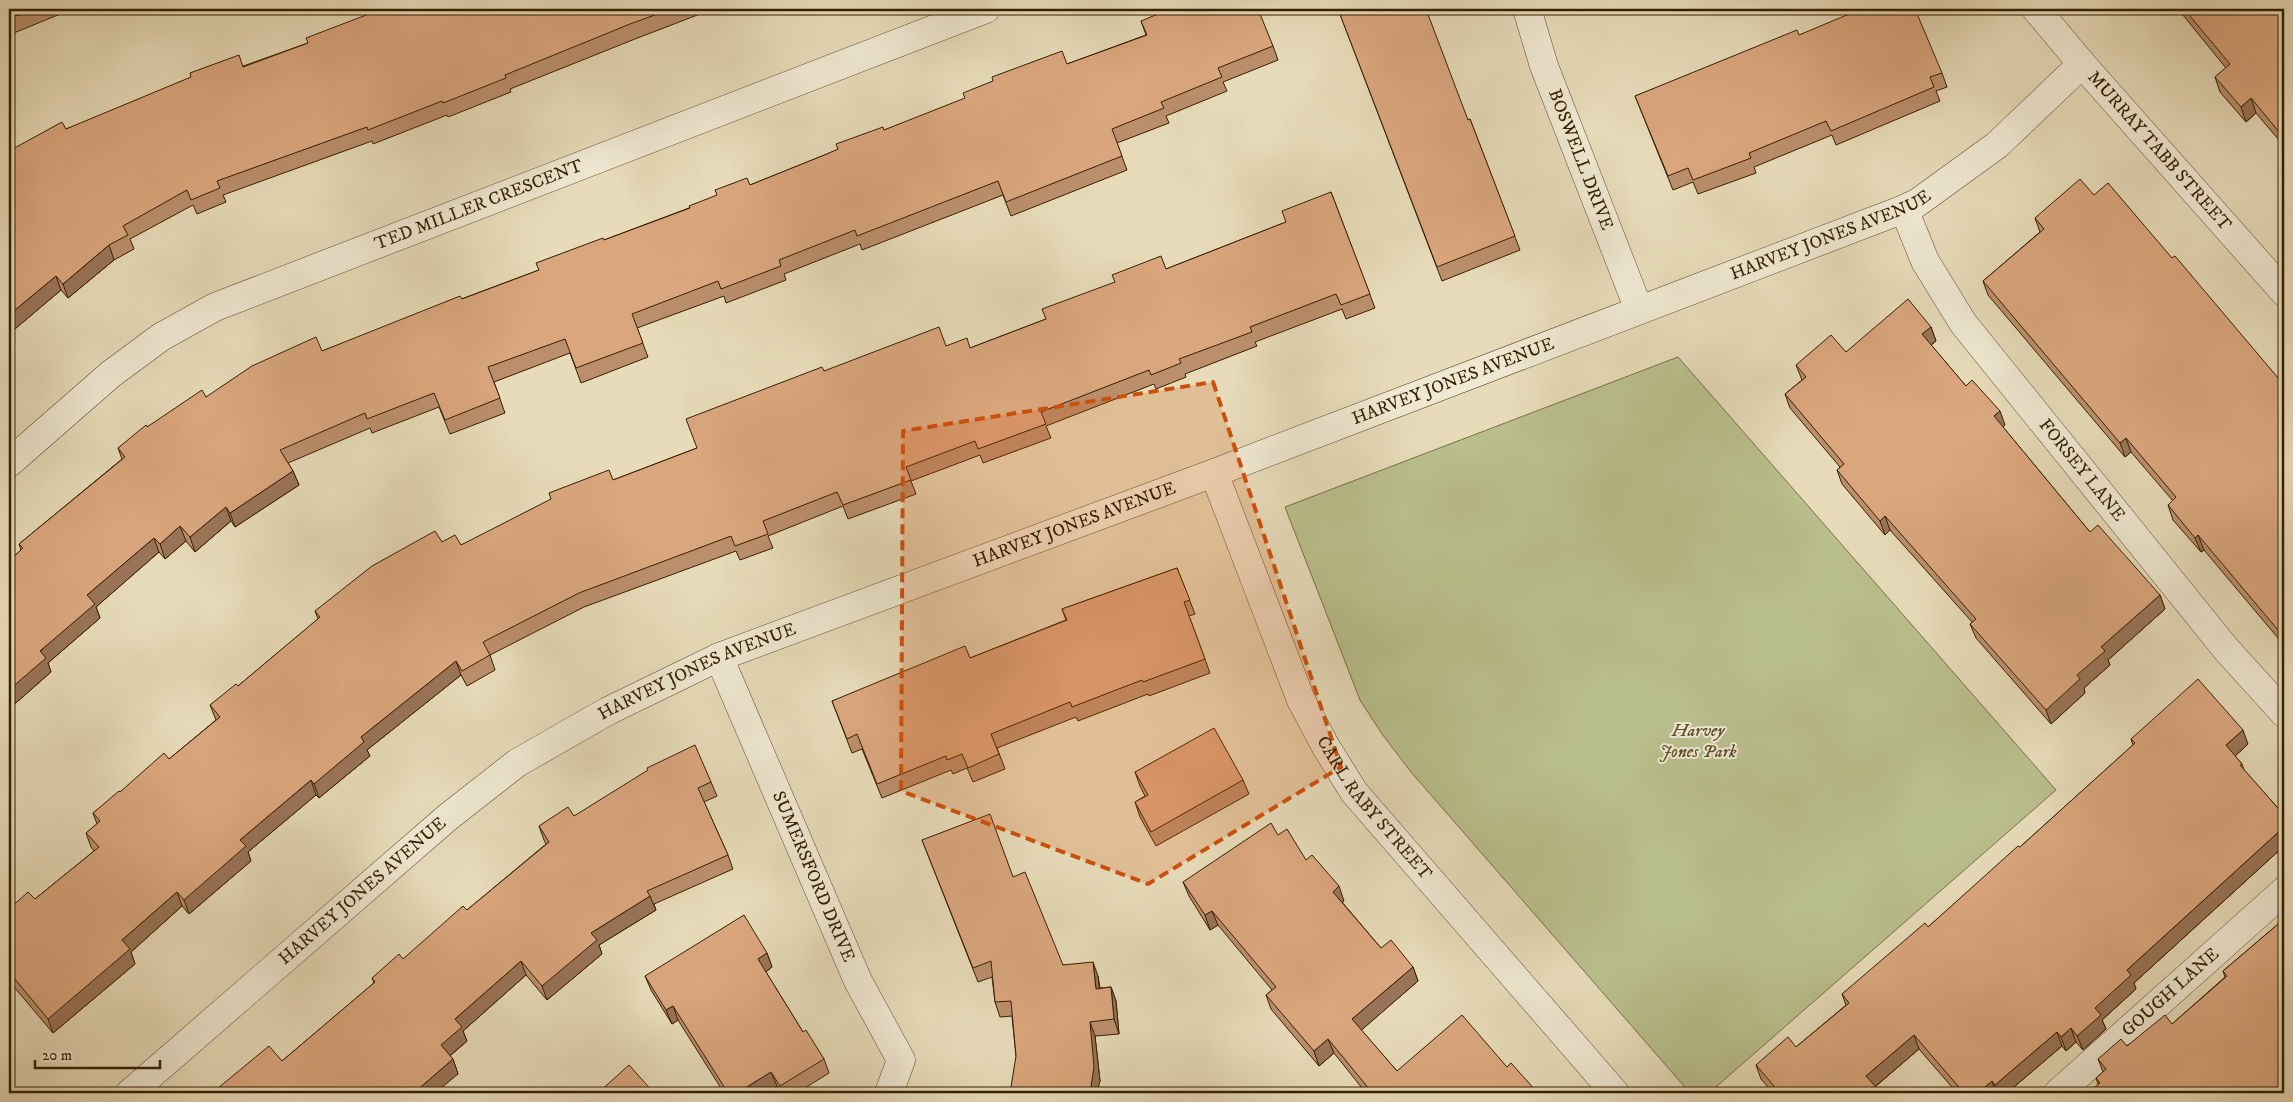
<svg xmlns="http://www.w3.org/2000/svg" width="2293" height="1102" font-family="'IM FELL DW Pica',serif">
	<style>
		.green { fill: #b9bf8d; stroke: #786f46 }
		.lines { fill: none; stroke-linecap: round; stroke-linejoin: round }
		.street-casing { stroke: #624e2e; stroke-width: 29 }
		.street { stroke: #efe8d2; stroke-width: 28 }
		.wall { fill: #bb8f6c; stroke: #361f00 }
		.shaded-wall { fill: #997458; stroke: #361f00 }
		.building { fill: #daa67d; stroke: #361f00 }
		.marked { fill: #cd500a; fill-opacity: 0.2; stroke: #cd500a; stroke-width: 4; stroke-dasharray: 10 6; stroke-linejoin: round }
		.labels { text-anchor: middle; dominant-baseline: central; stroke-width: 4; stroke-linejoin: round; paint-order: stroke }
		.street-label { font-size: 18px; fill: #361f00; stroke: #efe8d2 }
		.park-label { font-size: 18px; font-style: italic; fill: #5d4f2a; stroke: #efe8d2 }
	</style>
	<rect width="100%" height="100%" fill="#e7dbb9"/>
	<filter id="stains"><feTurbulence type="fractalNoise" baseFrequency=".004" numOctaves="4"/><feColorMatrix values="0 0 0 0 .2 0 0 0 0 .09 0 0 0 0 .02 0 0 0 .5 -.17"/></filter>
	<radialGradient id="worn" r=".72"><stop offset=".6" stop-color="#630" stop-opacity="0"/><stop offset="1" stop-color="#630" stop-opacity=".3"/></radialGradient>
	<!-- green -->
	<polygon class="green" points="1678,357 2056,790 1709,1093 1690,1093 1411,772 1382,734 1360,700 1285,507"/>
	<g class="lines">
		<defs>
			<g id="street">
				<path id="s1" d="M1527,9L1544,66L1639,310"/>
				<path id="s2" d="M2036,9L2082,64L2284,292"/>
				<path id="s3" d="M1904,209L1925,261L1963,323L2226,649L2284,713"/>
				<path id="s4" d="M9,463L111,374L161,337L215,307L986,9"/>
				<path id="s5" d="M1214,473L1301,700L1326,747L1354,792L1615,1093"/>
				<path id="s6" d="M719,657L858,981L901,1060L889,1093"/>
				<path id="s7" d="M130,1093L448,817L517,763L608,711L719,657L1214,473L1904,209L1917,203L1997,145L2082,64"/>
				<path id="s8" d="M2058,1093L2284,891"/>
			</g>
		</defs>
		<!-- street casing -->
		<use href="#street" class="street-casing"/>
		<!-- street -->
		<use href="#street" class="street"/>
	</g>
	<!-- wall -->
	<g class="wall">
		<polygon points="9,9 70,9 70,10 9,35"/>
		<polygon points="372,9 713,9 635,39 510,89 511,92 448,117 447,115 373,144 372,141 223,195 226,202 197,214 193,205 130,239 134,249 114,260 68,298 61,290 9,334 9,151 66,129 308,43 374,12"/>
		<polygon points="1338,9 1468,120 1470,119 1520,250 1442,281"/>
		<polygon points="2178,9 2284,9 2284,146 2256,113 2246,122 2220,92 2215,77 2226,68"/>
		<polygon points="1141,21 1273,46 1278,60 1223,82 1227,91 1166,116 1169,123 1117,143 1127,170 1011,216 1003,195 862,250 860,244 784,274 786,280 726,303 724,296 637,328 648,357 581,383 570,353 494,382 505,413 450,434 439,407 372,433 370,428 288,463 293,471 299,485 235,527 231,521 195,552 186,541 165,559 159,552 96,607 100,618 48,663 51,672 9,709 9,561 21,550 19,544 122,459 118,448 147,427 206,397 322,351 539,270 604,240 750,185 827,154 884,130 1067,64 1146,35"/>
		<polygon points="1799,35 1942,73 1947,87 1936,91 1940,101 1836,145 1832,135 1754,167 1756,173 1698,194 1693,182 1673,190 1635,96"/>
		<polygon points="1331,192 1375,308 1346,319 1342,309 1255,342 1257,346 1185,374 1186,377 1156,389 1154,384 1046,426 1051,438 983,463 980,455 911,481 916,494 848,519 843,506 768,536 773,548 740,560 736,551 584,607 490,655 495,670 467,686 461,675 367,750 370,756 319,798 316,795 248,852 251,861 189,914 182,906 131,952 135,964 53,1033 9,981 9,909 35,899 94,851 91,847 86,833 97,824 93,813 120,792 169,759 216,720 210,705 238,686 318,619 315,611 442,542 461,545 613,480 697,448 824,371 946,346 970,348 1046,319 1166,269 1286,222"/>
		<polygon points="2094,195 2172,258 2284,385 2284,643 2283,644 2204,550 2201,552 2173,520 2168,505 2173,501 2131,452 2125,457 1988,295 1983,281 2040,232 2035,218"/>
		<polygon points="1931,327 1936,341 1931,345 1966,386 2005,425 2003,427 2090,532 2160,595 2165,609 2108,660 2110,665 2084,688 2085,693 2051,724 1976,638 1970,624 1972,622 1890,530 1885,535 1842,484 1837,470 1840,467 1790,408 1785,394 1802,380 1796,365 1846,352"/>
		<polygon points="1177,568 1195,614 1189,616 1210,673 1149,696 1148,694 1078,721 1076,717 997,748 1005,769 973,782 967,768 953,774 951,770 882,798 862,749 852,753 832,701 970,658 1066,620 1062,609"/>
		<polygon points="2131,739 2248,744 2235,756 2242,764 2244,770 2284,815 2284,846 2134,983 2136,989 2102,1020 2106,1029 2083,1050 2076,1042 2066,1051 2062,1046 2007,1093 1957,1093 1919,1049 1875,1087 1881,1093 1773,1093 1761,1079 1756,1065 1796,1047 1846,1005 1842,994 1928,927 2020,847 2133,745"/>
		<polygon points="1135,772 1243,780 1249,794 1156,846 1140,817 1135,802 1145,796 1140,786"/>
		<polygon points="711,782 717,796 704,802 728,855 733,869 654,904 656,910 599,945 602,954 547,1000 526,975 463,1031 467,1041 450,1056 453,1059 458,1074 282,1061 374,983 372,978 403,959 467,910 546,844 544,840 539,826 574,816"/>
		<polygon points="922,840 1013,877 1063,965 1098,976 1100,988 1111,987 1116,1001 1119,1034 1095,1036 1100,1081 1016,1056 1012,1016 1000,1017 995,1002 992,977 978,982"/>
		<polygon points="1306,860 1344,901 1342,902 1381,948 1413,967 1418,981 1361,1030 1397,1071 1507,1067 1537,1092 1366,1093 1334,1053 1319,1066 1271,1009 1266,995 1272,990 1218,925 1210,930 1189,896 1183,882"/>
		<polygon points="2284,919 2284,1093 2098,1084 2096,1078 2103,1072 2098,1059 2172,1024 2225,977 2223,971"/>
		<polygon points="767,953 772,967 766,972 803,1032 824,1059 829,1073 797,1093 781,1093 777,1086 765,1093 724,1093 678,1020 672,1024 651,990 645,976"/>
	</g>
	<!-- shaded-wall -->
	<g class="shaded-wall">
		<polygon points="2251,98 2256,113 2246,122 2241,107"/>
		<polygon points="109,245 114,260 68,298 63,284"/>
		<polygon points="56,276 61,290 9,334 9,315"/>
		<polygon points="1931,327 1936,341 1927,348 1922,334"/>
		<polygon points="2000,411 2005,425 1999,430 1994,416"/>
		<polygon points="2126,438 2131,452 2125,457 2120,443"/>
		<polygon points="293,471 299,485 235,527 230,513"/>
		<polygon points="226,507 231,521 195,552 190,537"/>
		<polygon points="1885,516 1890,530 1885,535 1880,521"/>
		<polygon points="180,526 186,541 165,559 160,544"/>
		<polygon points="2198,535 2204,550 2201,552 2195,538"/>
		<polygon points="154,538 159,552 96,607 100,618 48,663 51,672 9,709 9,690 87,595"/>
		<polygon points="2160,595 2165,609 2108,660 2110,665 2084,688 2085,693 2051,724 2046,710 2101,647"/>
		<polygon points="2282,627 2284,634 2284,643 2283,644 2278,630"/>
		<polygon points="456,661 461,675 367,750 370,756 319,798 314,784 361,737"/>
		<polygon points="2243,730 2248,744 2231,760 2226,745"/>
		<polygon points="311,780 316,795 248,852 251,861 189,914 184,900 240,840"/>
		<polygon points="2284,827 2284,846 2134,983 2136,989 2102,1020 2106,1029 2083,1050 2077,1036 2095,1008 2127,970"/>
		<polygon points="1339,886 1344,901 1338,906 1333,892"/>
		<polygon points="177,892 182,906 131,952 135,964 53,1033 48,1019 122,940"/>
		<polygon points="650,896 656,910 599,945 602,954 547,1000 542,986 591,933"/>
		<polygon points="1212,911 1218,925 1210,930 1205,915"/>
		<polygon points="767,953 772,967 763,974 758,959"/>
		<polygon points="521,961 526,975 463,1031 467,1041 446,1059 441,1045 455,1019"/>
		<polygon points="1093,962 1098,976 1101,1003 1096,989"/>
		<polygon points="1413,967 1418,981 1357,1034 1352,1019"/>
		<polygon points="1111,987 1116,1001 1119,1034 1114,1019"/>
		<polygon points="673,1006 678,1020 672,1024 666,1010"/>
		<polygon points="1090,1022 1095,1036 1100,1081 1097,1093 1090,1093"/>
		<polygon points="2071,1028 2076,1042 2066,1051 2061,1037"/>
		<polygon points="2057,1032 2062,1046 2007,1093 1998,1093 1995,1085"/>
		<polygon points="1914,1035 1919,1049 1871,1090 1866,1076"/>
		<polygon points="1328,1039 1334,1053 1319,1066 1314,1051"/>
		<polygon points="453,1059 458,1074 435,1093 417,1093 416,1091"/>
		<polygon points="771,1072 777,1086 765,1093 737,1093"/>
		<polygon points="1992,1081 1996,1093 1978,1093"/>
	</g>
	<!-- building -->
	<g class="building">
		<polygon points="9,9 33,9 9,19"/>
		<polygon points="372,9 671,9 630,24 505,75 506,78 443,103 442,101 368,130 367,127 217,181 220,188 191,200 187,190 123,226 128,235 109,245 63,284 56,276 9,315 9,151 62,122 66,129 191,77 190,73 239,55 243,67 308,43 306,38 374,12"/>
		<polygon points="1170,9 1258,9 1273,46 1218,68 1222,77 1161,102 1164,108 1112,129 1122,156 1006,202 998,181 857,236 855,230 779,260 781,266 721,289 718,281 632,314 643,343 576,368 565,339 488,367 500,398 445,420 434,393 367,419 365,413 280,450 293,471 230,513 226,507 190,537 180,526 160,544 154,538 87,595 95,604 40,651 46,658 9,690 9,561 23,548 19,544 125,457 118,448 146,425 147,427 202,390 206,397 252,366 316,337 322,351 460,296 462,299 539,270 536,263 603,238 604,240 690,208 689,206 717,195 715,190 747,178 750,185 827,154 838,149 836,144 883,127 884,130 965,98 963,93 993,81 992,77 1062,51 1067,64 1147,35 1141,21"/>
		<polygon points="1338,9 1426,9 1468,120 1470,119 1515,236 1437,267"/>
		<polygon points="1861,9 1915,9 1942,73 1930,77 1934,87 1831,131 1826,121 1749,153 1751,158 1693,180 1688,168 1668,176 1635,96 1797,30 1799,35"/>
		<polygon points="2184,9 2284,9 2284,138 2251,98 2241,107 2215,77 2230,64"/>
		<polygon points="2080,179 2094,195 2108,183 2172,258 2175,256 2284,385 2284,630 2282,627 2278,630 2198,535 2195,538 2168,505 2176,497 2126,438 2120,443 1983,281 2044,229 2035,218"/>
		<polygon points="1331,192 1370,294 1341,305 1336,294 1250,327 1252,332 1179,359 1181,363 1151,375 1149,370 1041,412 1046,424 978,449 975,441 906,467 911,480 843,505 837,492 763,521 768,534 735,546 731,536 579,593 483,642 490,655 462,671 456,661 361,737 364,742 314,784 311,780 240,840 246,846 184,900 177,892 122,940 130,949 48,1019 9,972 9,909 28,892 35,899 99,847 86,833 100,821 93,813 119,791 120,792 164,753 169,759 220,717 210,705 236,684 238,686 320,617 315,611 372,566 435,531 442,542 455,535 461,545 551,499 549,493 609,470 613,480 697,448 686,419 822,367 824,371 939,327 946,346 967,338 970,348 1046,319 1042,309 1115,282 1112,275 1161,256 1166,269 1286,222 1282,211"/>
		<polygon points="1908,299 1931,327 1922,334 1966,386 1972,380 2000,411 1994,416 2090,532 2098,525 2160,595 2101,647 2105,651 2077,675 2080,679 2046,710 1970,624 1976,619 1885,516 1880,521 1837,470 1844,464 1785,394 1806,377 1796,365 1831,335 1846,352"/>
		<polygon points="1177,568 1190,600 1184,602 1205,659 1143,682 1142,680 1072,707 1070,702 991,734 999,754 968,768 962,754 947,760 946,756 877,784 857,734 847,739 832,701 965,646 970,658 1067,620 1062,609"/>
		<polygon points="2198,679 2243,730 2226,745 2242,764 2240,765 2284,815 2284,827 2127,970 2131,975 2095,1008 2101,1015 2077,1036 2071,1028 2061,1037 2057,1032 1995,1085 1992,1081 1978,1093 1964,1093 1914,1035 1866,1076 1881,1093 1780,1093 1756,1065 1788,1037 1796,1047 1849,1003 1842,994 1925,923 1928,927 2018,846 2020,847 2135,743 2131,739"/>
		<polygon points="1214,728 1243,780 1151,832 1135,802 1148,795 1135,772"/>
		<polygon points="695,745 711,782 698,788 728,855 647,891 650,896 591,933 597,940 542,986 521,961 455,1019 462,1027 441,1045 453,1059 416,1091 418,1093 212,1093 269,1046 282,1061 375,982 372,978 399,954 403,959 463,906 467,910 549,842 539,826 568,807 574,816 648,770 647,768"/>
		<polygon points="990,814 1013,877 1025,872 1063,965 1093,962 1096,989 1111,987 1114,1019 1090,1022 1094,1067 1090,1093 1010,1093 1016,1056 1011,1001 995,1002 991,961 973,968 922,840"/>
		<polygon points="1271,823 1278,835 1287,829 1306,860 1312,855 1339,886 1333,892 1381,948 1391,940 1413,967 1352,1019 1397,1071 1462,1015 1507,1067 1511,1063 1537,1092 1535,1093 1366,1093 1370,1090 1328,1039 1314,1051 1266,995 1276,987 1212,911 1205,915 1183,882"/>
		<polygon points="744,915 767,953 758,959 803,1032 806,1030 824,1059 780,1086 771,1072 737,1093 728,1093 673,1006 666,1010 645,976"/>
		<polygon points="2284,919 2284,1093 2087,1093 2100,1083 2096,1078 2106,1069 2098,1059 2121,1039 2127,1046 2165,1015 2172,1024 2227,976 2223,971"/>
		<polygon points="629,1065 654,1093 598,1093"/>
	</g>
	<!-- marked area -->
	<path class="marked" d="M1213,382L1341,767L1148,884L901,791L903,431Z"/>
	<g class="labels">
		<!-- street labels -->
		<g class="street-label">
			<text stroke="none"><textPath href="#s2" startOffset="188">MURRAY TABB STREET</textPath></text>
			<text stroke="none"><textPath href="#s1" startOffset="160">BOSWELL DRIVE</textPath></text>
			<text stroke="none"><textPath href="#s4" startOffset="542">TED MILLER CRESCENT</textPath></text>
			<text stroke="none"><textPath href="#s7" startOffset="1926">HARVEY JONES AVENUE</textPath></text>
			<text stroke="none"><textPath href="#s7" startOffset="1521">HARVEY JONES AVENUE</textPath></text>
			<text stroke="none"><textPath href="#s3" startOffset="318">FORSEY LANE</textPath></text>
			<text stroke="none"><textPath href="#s7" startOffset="1116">HARVEY JONES AVENUE</textPath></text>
			<text stroke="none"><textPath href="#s7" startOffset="711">HARVEY JONES AVENUE</textPath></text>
			<text stroke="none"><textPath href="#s5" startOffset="374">CARL RABY STREET</textPath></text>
			<text stroke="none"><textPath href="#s6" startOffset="239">SUMERSFORD DRIVE</textPath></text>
			<text stroke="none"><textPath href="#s7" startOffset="308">HARVEY JONES AVENUE</textPath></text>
			<text stroke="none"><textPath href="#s8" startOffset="151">GOUGH LANE</textPath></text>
		</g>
		<!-- park labels -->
		<g class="park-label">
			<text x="1698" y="731">Harvey<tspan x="1698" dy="21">Jones Park</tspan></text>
		</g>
	</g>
	<!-- margin -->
	<rect width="2293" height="1102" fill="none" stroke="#e7dbb9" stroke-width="30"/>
	<rect x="10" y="10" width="2273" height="1082" fill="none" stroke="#361f00" stroke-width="2.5"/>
	<rect x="15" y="15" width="2263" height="1072" fill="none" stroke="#361f00"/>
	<!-- scale -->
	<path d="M35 1060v8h125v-8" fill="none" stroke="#361f00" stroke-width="2.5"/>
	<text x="42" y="1060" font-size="15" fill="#361f00" stroke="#efe8d2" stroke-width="4" paint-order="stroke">20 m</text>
	<rect width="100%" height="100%" filter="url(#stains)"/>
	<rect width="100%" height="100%" fill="url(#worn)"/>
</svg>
